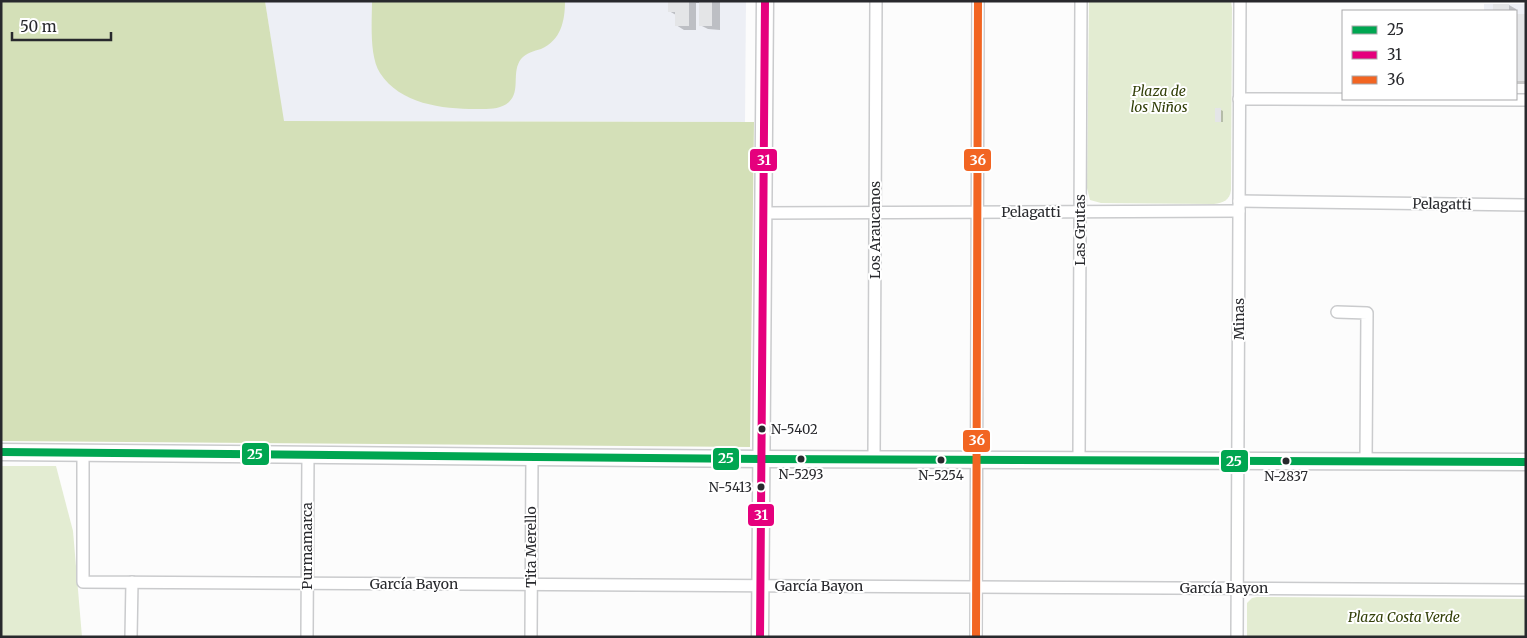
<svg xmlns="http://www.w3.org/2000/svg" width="1527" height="638" font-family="Merriweather,serif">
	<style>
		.built { fill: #edeff5 }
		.green { fill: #e3ecd2 }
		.forest { fill: #d4e0b8 }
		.shadow { fill: #0003 }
		.building { fill: #e4e5e7 }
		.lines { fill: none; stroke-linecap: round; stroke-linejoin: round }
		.street-casing { stroke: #cacbcd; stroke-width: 14 }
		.secondary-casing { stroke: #cacbcd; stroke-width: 19 }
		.street { stroke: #fff; stroke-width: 11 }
		.secondary { stroke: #fff; stroke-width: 16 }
		.bus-1-casing { stroke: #fff; stroke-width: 11 }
		.bus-2-casing { stroke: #fff; stroke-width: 11 }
		.bus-3-casing { stroke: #fff; stroke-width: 11 }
		.bus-1 { stroke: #00a651; stroke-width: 8 }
		.bus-2 { stroke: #e5007d; stroke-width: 8 }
		.bus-3 { stroke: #f26522; stroke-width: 8 }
		.bus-dot { fill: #28292d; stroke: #fff; stroke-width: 2 }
		.labels { text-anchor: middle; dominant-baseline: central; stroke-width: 4; stroke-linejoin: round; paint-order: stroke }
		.bus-label { font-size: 13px; fill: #28292d; stroke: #fff }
		.park-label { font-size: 14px; font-style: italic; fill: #323f08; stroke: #fff }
		.street-label { font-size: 14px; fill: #28292d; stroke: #fff }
		.line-badge { stroke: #fff; stroke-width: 2 }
		.badge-label { font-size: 14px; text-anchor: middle; font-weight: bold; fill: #fff }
	</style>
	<rect width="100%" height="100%" fill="#fcfcfc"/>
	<!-- built -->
	<g class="built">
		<polygon points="265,1 746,1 745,122 283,121"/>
		<polygon points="1484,4 1526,4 1526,81 1516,81 1516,11 1484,11"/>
	</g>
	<!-- green -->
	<g class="green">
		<path d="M1089,1H1231L1232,8L1231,190C1230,200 1223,203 1214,204L1101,203L1090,200L1087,188Z"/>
		<polygon points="1,466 56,466 73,531 82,637 1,637"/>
		<polygon points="1257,597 1526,599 1526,637 1247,637 1247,603 1252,598"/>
	</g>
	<!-- forest -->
	<g class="forest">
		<polygon points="1,1 265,1 284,121 754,122 750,447 1,441"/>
		<path d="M372,1H565C565,21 561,40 541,49C534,51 526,53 521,59C511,72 521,91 509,102C500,110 487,109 476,109C442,109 400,104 380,73C369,56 372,21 372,1Z"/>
	</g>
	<!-- shadow -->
	<g class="shadow">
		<polygon points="669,1 720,1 720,30 708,29 700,25 700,3 696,3 696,30 684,30 676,25 676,15 669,11"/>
		<polygon points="1494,5 1509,5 1516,9 1516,16 1526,16 1526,84 1516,84 1516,11 1494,11"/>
		<polygon points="1221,110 1223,111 1223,122 1218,122 1216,121"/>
	</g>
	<!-- building -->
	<g class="building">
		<polygon points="668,1 689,1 689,26 675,26 675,12 668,12"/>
		<rect x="699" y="1" width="13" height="25"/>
		<rect x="1493" y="4" width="16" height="7"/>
		<rect x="1516" y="14" width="10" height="67"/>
		<rect x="1215" y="108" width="6" height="14"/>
	</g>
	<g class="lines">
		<defs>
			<g id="street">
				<polyline points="1239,99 1526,100"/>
				<polyline points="1239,201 1526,205"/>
				<polyline points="763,213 1239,211"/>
				<polyline points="1337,312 1367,313 1366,461"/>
				<polyline points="83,452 83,582 1526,590"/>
				<polyline points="874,459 876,1"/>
				<polyline points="1079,459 1081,1"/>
				<polyline points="131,637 132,582"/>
				<polyline points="307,637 308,454"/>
				<polyline points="531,637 532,456"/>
				<polyline points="976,637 978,1"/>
				<polyline points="1237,637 1240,1"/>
			</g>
			<g id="secondary">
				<polyline points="1,452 762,459 1526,462"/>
				<polyline points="760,637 765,1"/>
			</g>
		</defs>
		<!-- street casing -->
		<use href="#street" class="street-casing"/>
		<!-- secondary casing -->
		<use href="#secondary" class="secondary-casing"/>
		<!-- street -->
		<use href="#street" class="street"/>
		<!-- secondary -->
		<use href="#secondary" class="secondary"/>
		<defs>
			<polyline id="bus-1" points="1,452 762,459 1526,462"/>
			<polyline id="bus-2" points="760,637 765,1"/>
			<polyline id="bus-3" points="976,637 978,1"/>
		</defs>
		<!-- bus-1 casing -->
		<use href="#bus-1" class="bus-1-casing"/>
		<!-- bus-2 casing -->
		<use href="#bus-2" class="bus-2-casing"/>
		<!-- bus-3 casing -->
		<use href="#bus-3" class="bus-3-casing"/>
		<!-- bus-1 -->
		<use href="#bus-1" class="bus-1"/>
		<!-- bus-2 -->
		<use href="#bus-2" class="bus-2"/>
		<!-- bus-3 -->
		<use href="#bus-3" class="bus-3"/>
	</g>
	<!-- markers -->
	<g class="bus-dot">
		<circle cx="762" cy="429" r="4.5"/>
		<circle cx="801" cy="459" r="4.5"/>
		<circle cx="941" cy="460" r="4.5"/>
		<circle cx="1286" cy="461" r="4.5"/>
		<circle cx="761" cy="487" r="4.5"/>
	</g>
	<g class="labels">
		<!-- bus labels -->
		<g class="bus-label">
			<text x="771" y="429" text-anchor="start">N-5402</text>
			<text x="801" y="474">N-5293</text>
			<text x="941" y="475">N-5254</text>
			<text x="1286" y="476">N-2837</text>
			<text x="752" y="487" text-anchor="end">N-5413</text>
		</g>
		<!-- park labels -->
		<g class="park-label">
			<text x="1159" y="91">Plaza de<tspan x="1159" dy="16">los Niños</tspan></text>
			<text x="1404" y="617">Plaza Costa Verde</text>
		</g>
		<!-- street labels -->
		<g class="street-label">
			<text transform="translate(1442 204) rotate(1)">Pelagatti</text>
			<text x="1031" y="212">Pelagatti</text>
			<text transform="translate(875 230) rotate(-90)">Los Araucanos</text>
			<text transform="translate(1080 230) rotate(-90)">Las Grutas</text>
			<text transform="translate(1239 319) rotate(-90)">Minas</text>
			<text transform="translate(307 546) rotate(-90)">Purmamarca</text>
			<text transform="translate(531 547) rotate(-90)">Tita Merello</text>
			<text x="414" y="584">García Bayon</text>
			<text x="819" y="586">García Bayon</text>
			<text x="1224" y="588">García Bayon</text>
		</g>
	</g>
	<g class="line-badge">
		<rect x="963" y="148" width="29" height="24" rx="5" fill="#f26522"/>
		<rect x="749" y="148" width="29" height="24" rx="5" fill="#e5007d"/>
		<rect x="962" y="429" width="29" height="24" rx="5" fill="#f26522"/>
		<rect x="241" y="442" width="29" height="24" rx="5" fill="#00a651"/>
		<rect x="712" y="447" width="28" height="24" rx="5" fill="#00a651"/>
		<rect x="1220" y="449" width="29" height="24" rx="5" fill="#00a651"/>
		<rect x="747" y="503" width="28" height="24" rx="5" fill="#e5007d"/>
	</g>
	<g class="badge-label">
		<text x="978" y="165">36</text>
		<text x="764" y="165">31</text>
		<text x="977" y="445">36</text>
		<text x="255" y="459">25</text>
		<text x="726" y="463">25</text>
		<text x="1234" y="466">25</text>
		<text x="761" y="520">31</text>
	</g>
	<!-- border -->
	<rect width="1527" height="638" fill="none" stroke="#28292d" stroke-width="5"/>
	<!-- legend -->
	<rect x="1342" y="10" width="175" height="90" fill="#ffffff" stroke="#a9a9ab"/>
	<rect x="1352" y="26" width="25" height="8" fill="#00a651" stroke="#a9a9ab"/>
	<text x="1387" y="35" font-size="15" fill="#28292d">25</text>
	<rect x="1352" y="51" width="25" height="8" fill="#e5007d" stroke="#a9a9ab"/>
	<text x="1387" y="60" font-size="15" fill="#28292d">31</text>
	<rect x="1352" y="76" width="25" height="8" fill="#f26522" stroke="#a9a9ab"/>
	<text x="1387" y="85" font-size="15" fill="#28292d">36</text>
	<!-- scale -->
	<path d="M12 32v8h99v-8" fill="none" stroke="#28292d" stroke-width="2.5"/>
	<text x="20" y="32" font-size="15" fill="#28292d" stroke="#ffffff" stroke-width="4" paint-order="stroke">50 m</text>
</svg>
